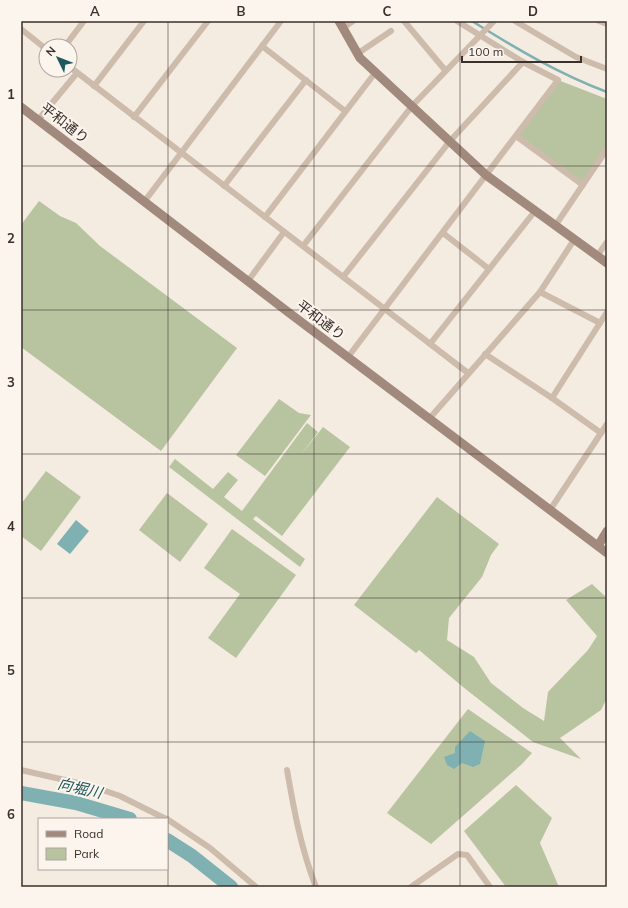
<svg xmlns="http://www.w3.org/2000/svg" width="628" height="908" font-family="Mulish,'Noto Sans JP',sans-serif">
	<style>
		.green { fill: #b8c4a0 }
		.water { fill: #7fb0b2 }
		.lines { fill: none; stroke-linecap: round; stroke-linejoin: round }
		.stream { stroke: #7fb0b2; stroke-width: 2.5 }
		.river { stroke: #7fb0b2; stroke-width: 14 }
		.street { stroke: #cdbbac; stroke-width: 6 }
		.secondary { stroke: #a18a7d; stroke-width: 9 }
		.grid { fill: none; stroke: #3b302b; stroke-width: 1; stroke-opacity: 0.55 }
		.labels { text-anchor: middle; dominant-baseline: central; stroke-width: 4; stroke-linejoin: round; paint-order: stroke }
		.street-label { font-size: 14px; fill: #3b302b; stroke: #fbf5ee }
		.water-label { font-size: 15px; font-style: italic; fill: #1f5a5e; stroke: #fbf5ee }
		.neatline { fill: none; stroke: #3b302b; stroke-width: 1.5 }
		.grid-label { font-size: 13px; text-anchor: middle; font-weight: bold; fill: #3b302b }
	</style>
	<rect width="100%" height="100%" fill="#f4ebe1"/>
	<!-- green -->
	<g class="green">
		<polygon points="558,80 607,99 607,149 583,185 516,136"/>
		<polygon points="39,201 60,216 76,223 100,246 237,348 161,451 21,347 21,225"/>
		<polygon points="279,399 299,413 311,415 265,476 236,455"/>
		<polygon points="307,423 318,432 301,455 323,427 350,447 282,536 256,516 253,519 305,559 300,567 169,467 175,459 213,489 228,472 238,480 224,497 242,511"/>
		<polygon points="46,471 81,497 41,551 21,536 21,504"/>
		<polygon points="167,493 208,524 180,562 139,530"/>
		<polygon points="437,497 499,544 491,555 482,577 449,618 447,640 474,657 491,683 523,708 544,721 548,692 588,650 597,636 566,600 592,584 607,598 607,698 601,710 560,738 581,759 533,742 463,687 419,650 416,653 354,605"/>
		<polygon points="232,529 296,575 236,658 208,638 240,594 204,568"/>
		<polygon points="468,709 532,753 522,764 431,844 387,813"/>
		<polygon points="516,785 552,818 540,843 559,887 506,887 464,831"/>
	</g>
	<!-- water -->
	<g class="water">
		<polygon points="76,520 89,531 70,554 57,544"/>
		<polygon points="470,731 485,741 480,764 473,767 462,763 454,769 447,765 444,757 455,753 455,747"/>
		<polygon points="194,854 235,887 227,887 190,858"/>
	</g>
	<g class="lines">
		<!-- stream -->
		<path class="stream" d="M472,21C515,48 559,74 607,92"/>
		<!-- river -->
		<g class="river">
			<polyline points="21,793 76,803 130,819"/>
			<polyline points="167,840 192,856 231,887"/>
		</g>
		<!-- street -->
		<g class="street">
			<polyline points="404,21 445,70"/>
			<polyline points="515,21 576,57 607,69"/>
			<polyline points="599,21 607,24"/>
			<polyline points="343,28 353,21"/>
			<polyline points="21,29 46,49"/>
			<polyline points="65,46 84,21"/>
			<polyline points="262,46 345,111"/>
			<polyline points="357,54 391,31"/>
			<polyline points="70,67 468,373"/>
			<polyline points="94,86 144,21"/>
			<polyline points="134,117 208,21"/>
			<polyline points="38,120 77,73"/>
			<polyline points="516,136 583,185"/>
			<polyline points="224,186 306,80"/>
			<polyline points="144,202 281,21"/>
			<polyline points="265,217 375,73"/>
			<polyline points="555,226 607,149"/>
			<polyline points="443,233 489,269"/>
			<polyline points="303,246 412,106 494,21"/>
			<polyline points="597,256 607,242"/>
			<polyline points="343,277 450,141 523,62"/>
			<polyline points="248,281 284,232"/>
			<polyline points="540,292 600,323"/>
			<polyline points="430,344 535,211"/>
			<polyline points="485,354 552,398"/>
			<polyline points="348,357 558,80 523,62 457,21"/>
			<polyline points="429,419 540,292 574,240"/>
			<polyline points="601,433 552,398 607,312"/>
			<polyline points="550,510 607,424"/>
			<polyline points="21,770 91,786 120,796 166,819"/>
			<path d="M287,770C294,810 301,849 316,887"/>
			<polyline points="167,819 210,848 256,887"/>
			<polyline points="411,887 458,854 467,855 490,887"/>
		</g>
		<!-- secondary -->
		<g class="secondary">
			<polyline points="339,21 360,58 486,175 607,263"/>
			<polyline points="21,107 288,312 607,553"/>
			<polyline points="598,546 607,531"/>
		</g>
	</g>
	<!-- grid -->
	<path class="grid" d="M168,21V887M314,21V887M460,21V887M21,166H607M21,310H607M21,454H607M21,598H607M21,742H607"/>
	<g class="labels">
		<!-- street labels -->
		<g class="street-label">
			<text transform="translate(65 123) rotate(38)">平和通り</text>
			<text transform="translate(321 320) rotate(37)">平和通り</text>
		</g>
		<!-- water labels -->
		<g class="water-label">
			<text transform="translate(80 788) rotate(13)">向堀川</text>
		</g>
	</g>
	<!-- border -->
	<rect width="628" height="908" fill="none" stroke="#fbf5ee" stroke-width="44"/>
	<!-- legend -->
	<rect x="38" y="818" width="130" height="52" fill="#fbf5ee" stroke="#aea6a0"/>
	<rect x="46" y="831" width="20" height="6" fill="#a18a7d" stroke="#aea6a0"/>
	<text x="74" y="838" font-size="12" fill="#3b302b">Road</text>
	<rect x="46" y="848" width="20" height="12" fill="#b8c4a0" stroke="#aea6a0"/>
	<text x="74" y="858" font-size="12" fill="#3b302b">Park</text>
	<!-- north arrow -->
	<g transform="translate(58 58) rotate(313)"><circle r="19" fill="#fbf5ee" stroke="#aea6a0"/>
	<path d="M0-3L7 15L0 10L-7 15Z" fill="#1f5a5e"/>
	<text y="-6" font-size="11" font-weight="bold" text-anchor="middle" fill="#3b302b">N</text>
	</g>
	<!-- scale -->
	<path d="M462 56v6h119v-6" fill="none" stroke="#3b302b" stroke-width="2"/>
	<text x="468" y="56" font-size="12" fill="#3b302b" stroke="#fbf5ee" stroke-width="3" paint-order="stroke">100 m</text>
	<rect x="22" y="22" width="584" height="864" class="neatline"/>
	<g class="grid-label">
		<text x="95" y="16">A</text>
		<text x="241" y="16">B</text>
		<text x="387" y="16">C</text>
		<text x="533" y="16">D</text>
		<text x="11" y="99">1</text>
		<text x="11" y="243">2</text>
		<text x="11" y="387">3</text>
		<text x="11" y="531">4</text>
		<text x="11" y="675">5</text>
		<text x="11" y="819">6</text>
	</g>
</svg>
